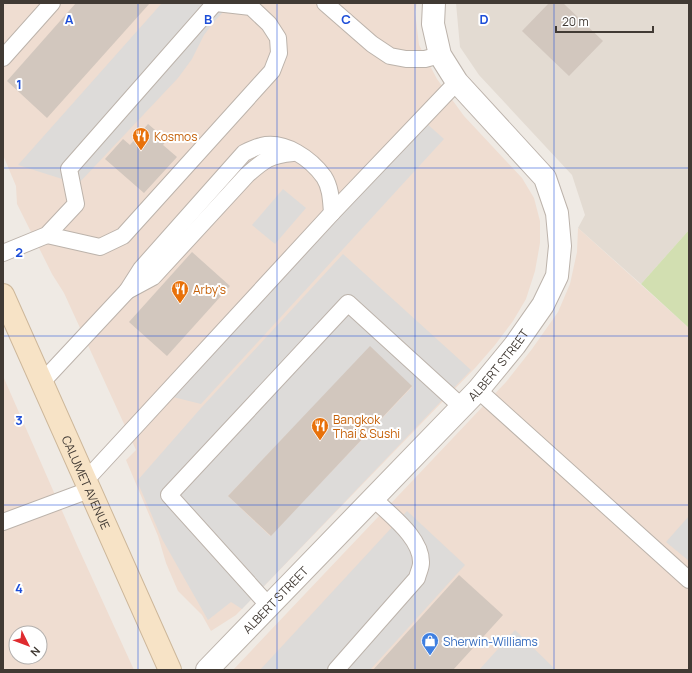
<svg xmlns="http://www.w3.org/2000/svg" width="692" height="673" font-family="Manrope,sans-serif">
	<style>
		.residential { fill: #e3dbd2 }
		.commercial { fill: #efddd1; fill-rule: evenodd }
		.green { fill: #d2dfb1 }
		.parking { fill: #dddbd9; fill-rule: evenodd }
		.building { fill: #d2c7be }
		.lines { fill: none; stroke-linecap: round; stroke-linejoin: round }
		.service-casing { stroke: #bcb3ab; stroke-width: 18 }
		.minor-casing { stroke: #bcb3ab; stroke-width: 24 }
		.secondary-casing { stroke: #cdb79a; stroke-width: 24 }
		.service { stroke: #fff; stroke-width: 16 }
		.minor { stroke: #fff; stroke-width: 22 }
		.secondary { stroke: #f7e3c6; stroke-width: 22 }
		.grid { fill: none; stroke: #1d4ed8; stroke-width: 1; stroke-opacity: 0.55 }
		.labels { text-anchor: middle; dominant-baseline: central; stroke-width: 4; stroke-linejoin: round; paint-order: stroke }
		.food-label { font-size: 12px; fill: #c56008; stroke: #fff; text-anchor: start }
		.street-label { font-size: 12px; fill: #413a34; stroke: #fff }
		.shop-label { font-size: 12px; fill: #366cbe; stroke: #fff; text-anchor: start }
		.grid-label { font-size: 13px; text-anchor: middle; font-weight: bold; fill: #1d4ed8; stroke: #fff; stroke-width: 4; stroke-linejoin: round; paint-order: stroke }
	</style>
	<rect width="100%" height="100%" fill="#efeae4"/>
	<!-- residential -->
	<polygon class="residential" points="456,3 689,3 689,230 641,284 578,228 585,215 572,175 479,75 460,47"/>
	<!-- commercial -->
	<g class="commercial">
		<polygon points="3,3 417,3 415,12 419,45 437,79 464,116 522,178 534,198 540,221 540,243 535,271 526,299 513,321 495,345 476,367 236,615 211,631 202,615 178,591 166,563 158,536 126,460 136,450 64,293 52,274 17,204 16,186 3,155"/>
		<polygon points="578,228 689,328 689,670 233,670 506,382 532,349 558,312 570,284 577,252"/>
		<path d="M3,376L77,545L134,670H3ZM16,633H40V657H16Z"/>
	</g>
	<!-- green -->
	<polygon class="green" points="689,230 689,328 641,284"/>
	<!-- parking -->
	<g class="parking">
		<polygon points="162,3 231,3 213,23 204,35 192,59 178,78 78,184 18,165"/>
		<polygon points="425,122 444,139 201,404 173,397"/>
		<polygon points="283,189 306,208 275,244 252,225"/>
		<path d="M343,254L471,370L242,609L231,602L208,620L162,539L137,481L201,408ZM370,347L412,387L270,536L228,496Z"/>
		<polygon points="407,511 465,565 370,670 260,670"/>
		<polygon points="689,516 689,561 666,542"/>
		<polygon points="515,630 556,670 479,670"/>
	</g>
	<!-- building -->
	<g class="building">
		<polygon points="76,3 150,3 47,118 7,81"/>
		<polygon points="549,3 563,3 603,41 569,76 522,31"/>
		<polygon points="148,124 167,140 163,145 177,157 144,193 105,159 123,139 130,145"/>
		<polygon points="192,252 230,286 167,356 129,322"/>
		<polygon points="370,346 412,386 271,536 228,496"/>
		<polygon points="459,575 503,615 453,670 373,670"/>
	</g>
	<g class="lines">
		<defs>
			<g id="service">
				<polyline points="325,3 372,44 390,56 406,59 425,59 440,55"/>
				<polyline points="3,58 52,3"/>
				<polyline points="47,235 100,247 123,236 272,71 279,53 278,38 269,24 251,7 216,3"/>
				<polyline points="3,253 47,235 76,204 69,169 215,3"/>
				<path d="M127,291L153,277L247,175C264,160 270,155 293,153"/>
				<path d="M42,382L127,291L141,269L244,153C250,150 256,147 261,146C285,140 311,159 324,177C331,188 331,201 332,213"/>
				<polyline points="478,390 689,580"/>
				<polyline points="85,481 332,213 457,82"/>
				<polyline points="3,522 89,490"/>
				<polyline points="269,606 169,495 348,303 462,407"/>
				<path d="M336,670L417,578C418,573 421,568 421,563C422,538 390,515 374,499"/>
			</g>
			<g id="minor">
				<path id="s1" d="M207,670L478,390L515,345L543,305L557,276L560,246L557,213L545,178L457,82L440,55L433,24L434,3"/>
			</g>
			<g id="secondary">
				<path id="s2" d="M3,295L170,670"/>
			</g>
		</defs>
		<!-- service casing -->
		<use href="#service" class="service-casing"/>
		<!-- minor casing -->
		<use href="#minor" class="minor-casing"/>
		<!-- secondary casing -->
		<use href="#secondary" class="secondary-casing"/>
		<!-- service -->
		<use href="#service" class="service"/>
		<!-- minor -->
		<use href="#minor" class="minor"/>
		<!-- secondary -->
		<use href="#secondary" class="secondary"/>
	</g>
	<!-- grid -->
	<path class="grid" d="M138,3V670M277,3V670M415,3V670M554,3V670M3,168H689M3,336H689M3,505H689"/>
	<!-- icons -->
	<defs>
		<symbol id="restaurant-pin" viewBox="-11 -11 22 30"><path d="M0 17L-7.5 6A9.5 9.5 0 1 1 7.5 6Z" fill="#e8710a" stroke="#fff"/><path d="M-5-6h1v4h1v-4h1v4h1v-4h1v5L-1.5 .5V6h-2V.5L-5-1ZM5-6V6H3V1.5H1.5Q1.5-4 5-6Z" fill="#fff"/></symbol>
		<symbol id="shop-pin" viewBox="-11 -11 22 30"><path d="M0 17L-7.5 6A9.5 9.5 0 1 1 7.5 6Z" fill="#3f7fe0" stroke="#fff"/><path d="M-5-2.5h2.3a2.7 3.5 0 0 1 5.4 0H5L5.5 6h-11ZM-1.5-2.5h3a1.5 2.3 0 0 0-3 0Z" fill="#fff"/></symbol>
	</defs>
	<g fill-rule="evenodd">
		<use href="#restaurant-pin" x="131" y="126" width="20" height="27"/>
		<use href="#restaurant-pin" x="170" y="279" width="20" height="27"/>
		<use href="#restaurant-pin" x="310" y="416" width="20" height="27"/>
		<use href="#shop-pin" x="420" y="631" width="20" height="27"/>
	</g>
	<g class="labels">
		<!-- food labels -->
		<g class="food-label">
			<text x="154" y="136">Kosmos</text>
			<text x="193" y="289">Arby's</text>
			<text x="333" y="419">Bangkok<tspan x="333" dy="14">Thai &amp; Sushi</tspan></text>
		</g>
		<!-- street labels -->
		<g class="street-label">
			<text stroke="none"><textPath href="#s1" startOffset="422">ALBERT STREET</textPath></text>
			<text stroke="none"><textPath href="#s2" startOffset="205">CALUMET AVENUE</textPath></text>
			<text stroke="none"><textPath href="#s1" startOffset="98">ALBERT STREET</textPath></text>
		</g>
		<!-- shop labels -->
		<g class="shop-label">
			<text x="443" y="641">Sherwin-Williams</text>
		</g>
	</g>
	<g class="grid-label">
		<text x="69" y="24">A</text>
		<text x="208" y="24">B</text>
		<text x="346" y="24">C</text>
		<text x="484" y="24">D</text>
		<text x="19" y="89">1</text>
		<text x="19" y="257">2</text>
		<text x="19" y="425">3</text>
		<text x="19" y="593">4</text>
	</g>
	<!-- border -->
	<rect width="692" height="673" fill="none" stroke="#413a34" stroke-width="8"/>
	<!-- north arrow -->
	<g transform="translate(28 645) rotate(132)"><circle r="19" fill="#ffffff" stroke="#b3b0ae"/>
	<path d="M0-3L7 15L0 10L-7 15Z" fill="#df2b2f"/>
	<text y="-6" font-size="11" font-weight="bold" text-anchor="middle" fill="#413a34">N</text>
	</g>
	<!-- scale -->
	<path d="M556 26v6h97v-6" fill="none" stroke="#413a34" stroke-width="2"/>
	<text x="562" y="26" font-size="12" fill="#413a34" stroke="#ffffff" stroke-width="3" paint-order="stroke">20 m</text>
</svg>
